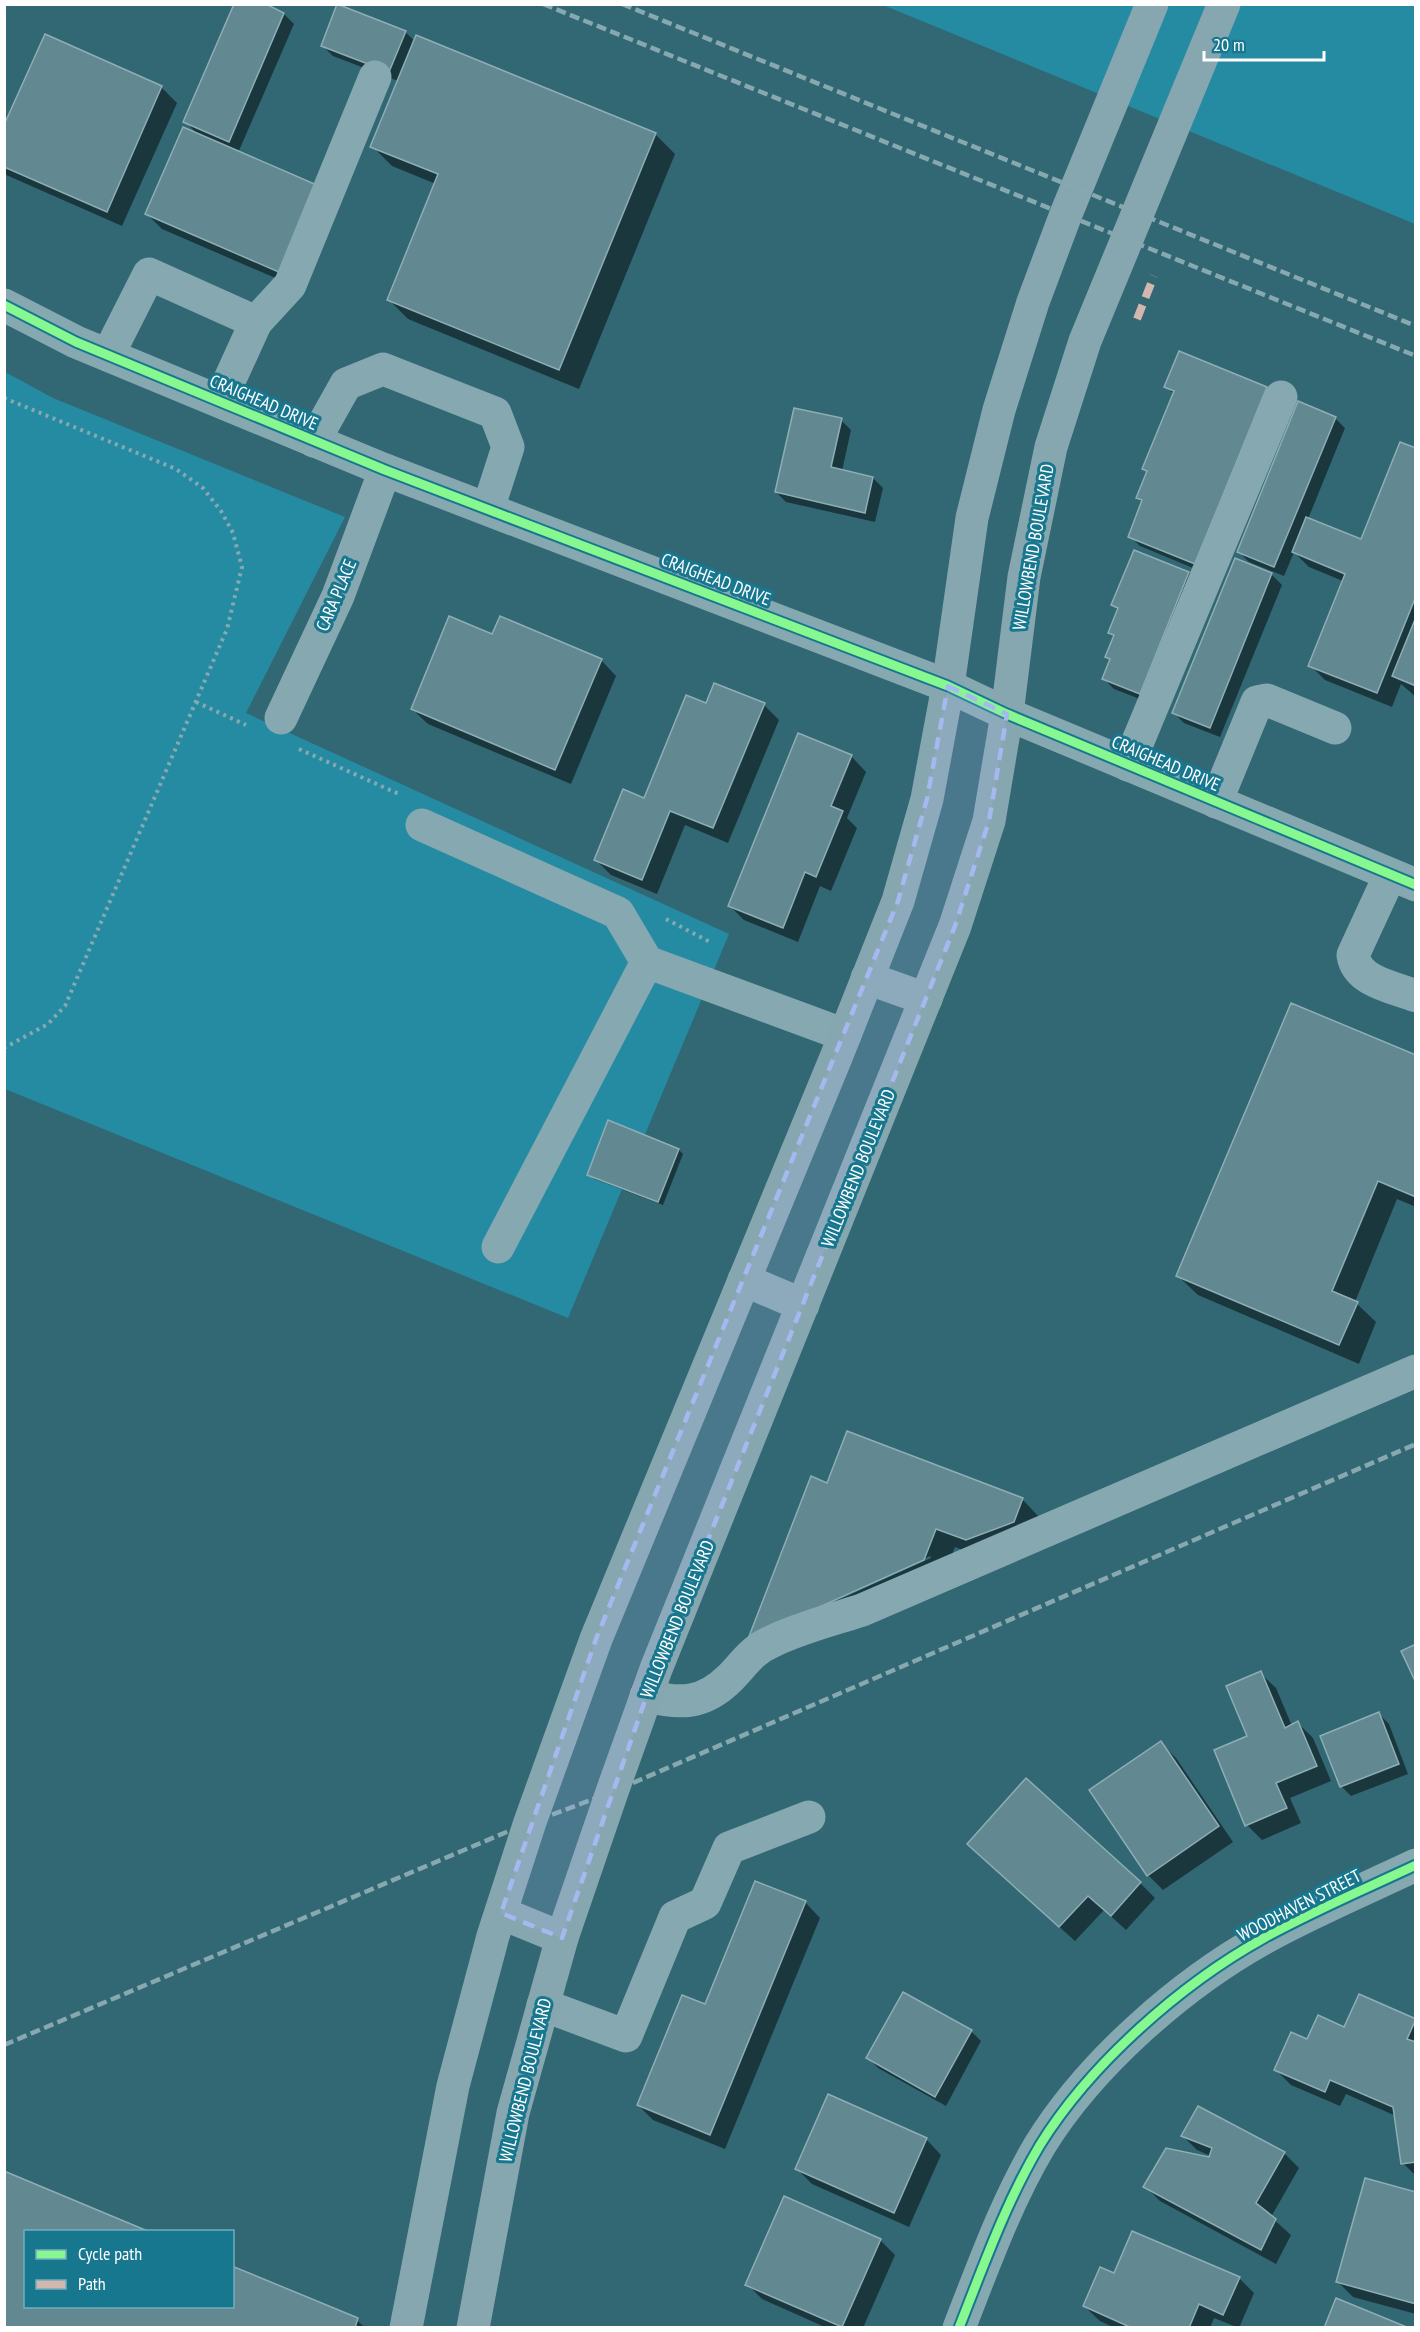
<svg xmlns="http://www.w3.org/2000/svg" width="1420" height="2332" font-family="'PT Sans Narrow',sans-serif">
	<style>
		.green { fill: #258ba3 }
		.shadow { fill: #0007; fill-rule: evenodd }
		.building { fill: #628891; stroke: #8eaeb5; stroke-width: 1.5 }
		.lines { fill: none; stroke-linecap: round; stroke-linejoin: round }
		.path { stroke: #86a8b0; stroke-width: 4; stroke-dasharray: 3 4.5; stroke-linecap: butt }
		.minor { stroke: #86a8b0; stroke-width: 33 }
		.major { stroke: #86a7af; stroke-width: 33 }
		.rail { stroke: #88a8b0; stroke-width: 4.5; stroke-dasharray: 10 4.5; stroke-linecap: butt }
		.quiet { stroke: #d1b7ad; stroke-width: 8; stroke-dasharray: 15 8; stroke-linecap: butt }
		.cycleway-casing { stroke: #17778f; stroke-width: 13 }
		.cycleway { stroke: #87f88f; stroke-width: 9 }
		.marked { fill: #a5b8ef; fill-opacity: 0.2; stroke: #a5b8ef; stroke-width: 4.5; stroke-dasharray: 12 8; stroke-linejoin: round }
		.labels { text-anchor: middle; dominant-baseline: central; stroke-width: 6; stroke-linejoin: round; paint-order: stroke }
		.street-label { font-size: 18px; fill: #fff; stroke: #17778f }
	</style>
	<rect width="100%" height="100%" fill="#326774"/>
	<!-- green -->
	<g class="green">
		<polygon points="883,5 1415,5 1415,224"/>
		<polygon points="5,372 53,398 345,517 246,713 729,934 568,1318 5,1089"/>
	</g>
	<!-- shadow -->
	<g class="shadow">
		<polygon points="284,14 294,24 238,153 296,287 162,229 147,214 199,136 185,121"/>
		<polygon points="405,32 415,41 655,134 675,154 579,389 408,319 389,300 436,184 392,166 372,146 398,81 333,56 323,46"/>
		<polygon points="45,36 162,88 177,103 122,226 4,174 4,129"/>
		<polygon points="1166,387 1266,389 1276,399 1205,573 1140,546 1130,536 1143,503 1138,498 1148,472 1144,468 1174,394"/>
		<polygon points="1335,418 1345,428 1308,519 1362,541 1416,450 1416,697 1401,684 1392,707 1325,680 1310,665 1343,581 1309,567 1294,552 1284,576 1249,562 1239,552"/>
		<polygon points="841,420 851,430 842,471 873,478 883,488 875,522 786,502 776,492"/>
		<polygon points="1135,552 1189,573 1199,584 1150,703 1114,689 1104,679 1111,660 1107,656 1115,637 1110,632 1119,611 1113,605"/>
		<polygon points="1236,560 1272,575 1282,585 1220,737 1184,723 1174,713"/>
		<polygon points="500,618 601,660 616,676 571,784 428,724 412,709 492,636"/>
		<polygon points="707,705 764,705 779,720 728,843 685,825 657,894 611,875 596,860 644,800"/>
		<polygon points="851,756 866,772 847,818 857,828 831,891 820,886 798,942 744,920 729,905"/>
		<polygon points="1416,1057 1416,1207 1397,1199 1355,1302 1376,1322 1359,1364 1198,1295 1178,1276"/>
		<polygon points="679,1150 683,1154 663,1205 594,1179 589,1174"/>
		<path d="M828,1485L1022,1499L1041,1519L986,1559L955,1547L943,1579L750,1639ZM930,1556L931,1558L781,1626V1623Z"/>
		<polygon points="1260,1673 1276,1688 1292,1726 1298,1723 1313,1738 1331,1781 1290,1798 1301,1823 1262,1840 1247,1825 1249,1737"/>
		<polygon points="1379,1714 1389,1724 1408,1774 1351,1796 1341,1786"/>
		<polygon points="1161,1743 1176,1758 1233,1842 1163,1890 1148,1875"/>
		<polygon points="984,1859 1140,1883 1155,1898 1126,1930 1104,1910 1075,1941"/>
		<polygon points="805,1902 820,1918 725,2149 653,2120 638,2105 706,2006"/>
		<polygon points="904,1994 971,2031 981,2041 946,2106 878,2068 868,2058"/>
		<polygon points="1415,2020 1416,2021 1416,2176 1403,2163 1396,2116 1346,2094 1340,2106 1291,2085 1276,2070 1308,2041 1345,2029"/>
		<polygon points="1182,2135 1284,2153 1299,2168 1271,2217 1291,2235 1276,2264 1160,2201 1145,2186 1210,2159 1211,2156 1197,2150"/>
		<polygon points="926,2139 941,2155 909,2227 812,2184 797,2169"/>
		<polygon points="1416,2193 1416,2314 1353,2297 1338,2282"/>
		<polygon points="26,2232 26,2306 357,2320 365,2328 4,2328"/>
		<polygon points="880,2240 895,2255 863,2328 827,2328 762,2299 747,2284"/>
		<polygon points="1115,2275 1239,2278 1254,2293 1239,2328 1214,2318 1210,2328 1115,2328 1100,2321 1084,2306"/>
	</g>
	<!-- building -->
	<g class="building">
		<polygon points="234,4 266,4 284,13 229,142 183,122"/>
		<polygon points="337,4 406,31 389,72 321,46"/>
		<polygon points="45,34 162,86 107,212 4,167 4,125"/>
		<polygon points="416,35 656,133 559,370 387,300 438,174 370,147"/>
		<polygon points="183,127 319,186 281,273 145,214"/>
		<polygon points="1179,351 1267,387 1195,564 1128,537 1142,500 1136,498 1147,471 1142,469 1174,391 1164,387"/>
		<polygon points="1298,401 1336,417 1274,567 1237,552"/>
		<polygon points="794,408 842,418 831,467 873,477 865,513 775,492"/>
		<polygon points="1400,442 1416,448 1416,596 1377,693 1308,666 1345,574 1292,552 1306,517 1361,539"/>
		<polygon points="1134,550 1189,572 1140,694 1102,679 1110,659 1105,657 1114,635 1108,633 1118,608 1111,605"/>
		<polygon points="1235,558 1272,573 1210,728 1172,713"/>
		<polygon points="449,616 492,634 500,616 602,659 555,770 411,709"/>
		<polygon points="1416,617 1416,686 1392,676"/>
		<polygon points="714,683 765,703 713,828 670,811 642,880 594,860 623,789 644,798 686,695 706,703"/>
		<polygon points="798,733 852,755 831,806 843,811 816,877 805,872 783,928 728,906"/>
		<polygon points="1291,1003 1416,1055 1416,1197 1378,1181 1332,1291 1358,1302 1339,1345 1176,1276"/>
		<polygon points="608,1120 679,1149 658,1202 587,1175"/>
		<polygon points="847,1431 1023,1498 1014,1522 966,1540 936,1529 924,1560 748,1639 811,1476 827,1483"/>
		<polygon points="1416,1644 1416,1683 1401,1651"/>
		<polygon points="1261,1671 1285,1728 1298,1721 1317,1766 1276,1783 1287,1808 1245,1826 1214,1750 1247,1736 1226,1686"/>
		<polygon points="1379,1712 1399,1764 1340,1787 1320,1736"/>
		<polygon points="1161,1741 1219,1826 1147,1876 1089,1790"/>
		<polygon points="1026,1778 1141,1882 1111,1916 1088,1896 1059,1927 967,1844"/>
		<polygon points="755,1881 806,1901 710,2135 637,2105 682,1995 705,2004"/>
		<polygon points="903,1992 972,2030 935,2097 866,2058"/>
		<polygon points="1359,1994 1416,2019 1407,2039 1416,2042 1416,2162 1401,2164 1393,2107 1330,2080 1325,2092 1274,2070 1291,2032 1307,2039 1318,2015 1344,2027"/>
		<polygon points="828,2094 927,2138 894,2213 795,2169"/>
		<polygon points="1198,2106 1285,2152 1256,2203 1276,2219 1261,2250 1143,2187 1166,2148 1209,2157 1212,2148 1181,2136"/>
		<polygon points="4,2171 150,2232 26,2232 26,2306 232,2306 232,2266 358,2318 355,2328 4,2328"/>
		<polygon points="1365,2178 1416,2192 1416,2304 1336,2282"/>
		<polygon points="784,2196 881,2239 842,2327 745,2285"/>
		<polygon points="1132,2231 1240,2277 1223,2315 1199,2304 1189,2328 1132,2328 1083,2306 1100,2267 1114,2273"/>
		<polygon points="1336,2298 1409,2328 1324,2328"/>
	</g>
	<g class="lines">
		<!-- path -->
		<g class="path">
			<polyline points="4,398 176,469 203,488 221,511 233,533 242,567 227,629 65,1006 48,1024 4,1048"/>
			<polyline points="196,702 246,725"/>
			<polyline points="299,749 401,795"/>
			<polyline points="666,919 710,942"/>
		</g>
		<!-- minor -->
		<g class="minor">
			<polyline points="4,305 76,342 385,470 948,686 1007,714 1416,885"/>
			<polyline points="256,322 290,285 375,77"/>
			<polyline points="108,355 149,274 256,322 220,401"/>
			<polyline points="314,441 346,384 383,369 495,413 508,447 488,509"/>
			<polyline points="281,718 338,596 385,470"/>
			<polyline points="1128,765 1281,397"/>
			<polyline points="1216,802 1257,702 1267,700 1335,728"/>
			<polyline points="422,825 618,913 647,962 845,1035"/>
			<path d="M1390,875L1353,955C1357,982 1393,987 1416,996"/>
			<polyline points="498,1247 647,962"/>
			<path d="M646,1696C680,1704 703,1705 730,1678C744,1664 752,1650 771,1642C799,1628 832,1620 862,1610L1416,1371"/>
			<polyline points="543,2005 626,2036 675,1917 705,1903 729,1848 809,1817"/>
			<path d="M959,2328C983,2267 1006,2202 1040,2145C1090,2064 1181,1984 1264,1938C1313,1911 1365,1889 1416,1865"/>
		</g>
		<!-- major -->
		<g class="major">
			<polyline points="867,978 926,999"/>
			<polyline points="744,1280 803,1305"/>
			<polyline points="501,1913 562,1938"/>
			<polyline points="406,2328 453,2086 493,1936 530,1822 596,1639 837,1055 898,901 927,799 948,686 972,518 999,410 1033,302 1066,214 1152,4"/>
			<polyline points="473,2328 513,2113 562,1938 612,1792 656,1669 955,926 989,821 1007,714 1024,577 1051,447 1085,341 1224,4"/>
		</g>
		<!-- rail -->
		<g class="rail">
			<polyline points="543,4 1416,356"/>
			<polyline points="622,4 1416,326"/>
			<polyline points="4,2045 509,1831 612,1792 1416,1444"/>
		</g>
		<!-- quiet -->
		<polyline class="quiet" points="1137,319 1154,276"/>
		<defs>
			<g id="cycleway">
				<polyline points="4,305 76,342 385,470 948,686 1007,714 1416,885"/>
				<path d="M959,2328C983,2267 1006,2202 1040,2145C1090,2064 1181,1984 1264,1938C1313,1911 1365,1889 1416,1865"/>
			</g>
		</defs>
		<!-- cycleway casing -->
		<use href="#cycleway" class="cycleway-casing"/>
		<!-- cycleway -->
		<use href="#cycleway" class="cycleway"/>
	</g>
	<!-- marked area -->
	<path class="marked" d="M948,686L1007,714L989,821L955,926L656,1669L562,1938L501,1913L596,1639L898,901L927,799Z"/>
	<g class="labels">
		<!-- street labels -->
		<g class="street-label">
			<text transform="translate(264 402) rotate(23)">CRAIGHEAD DRIVE</text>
			<text transform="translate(1033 547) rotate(-80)">WILLOWBEND BOULEVARD</text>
			<text transform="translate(716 579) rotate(21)">CRAIGHEAD DRIVE</text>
			<text transform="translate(336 595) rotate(-67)">CARA PLACE</text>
			<text transform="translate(1166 763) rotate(23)">CRAIGHEAD DRIVE</text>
			<text transform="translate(858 1168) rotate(-68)">WILLOWBEND BOULEVARD</text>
			<text transform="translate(677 1619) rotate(-68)">WILLOWBEND BOULEVARD</text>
			<text transform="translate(1299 1905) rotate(-27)">WOODHAVEN STREET</text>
			<text transform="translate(525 2080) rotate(-76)">WILLOWBEND BOULEVARD</text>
		</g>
	</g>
	<!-- border -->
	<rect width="1420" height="2332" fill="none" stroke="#ffffff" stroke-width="12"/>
	<!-- legend -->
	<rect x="24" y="2230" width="210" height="78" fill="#17778f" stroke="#74adbc" stroke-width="1.5"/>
	<rect x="36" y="2250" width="30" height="9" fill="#87f88f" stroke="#74adbc" stroke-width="1.5"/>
	<text x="78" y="2260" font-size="18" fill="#ffffff">Cycle path</text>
	<rect x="36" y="2280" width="30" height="9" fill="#d1b7ad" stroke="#74adbc" stroke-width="1.5"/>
	<text x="78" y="2290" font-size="18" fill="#ffffff">Path</text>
	<!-- scale -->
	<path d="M1204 51v9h120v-9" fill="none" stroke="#ffffff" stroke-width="3"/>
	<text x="1213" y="51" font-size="18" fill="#ffffff" stroke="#17778f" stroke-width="4.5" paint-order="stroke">20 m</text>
</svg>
